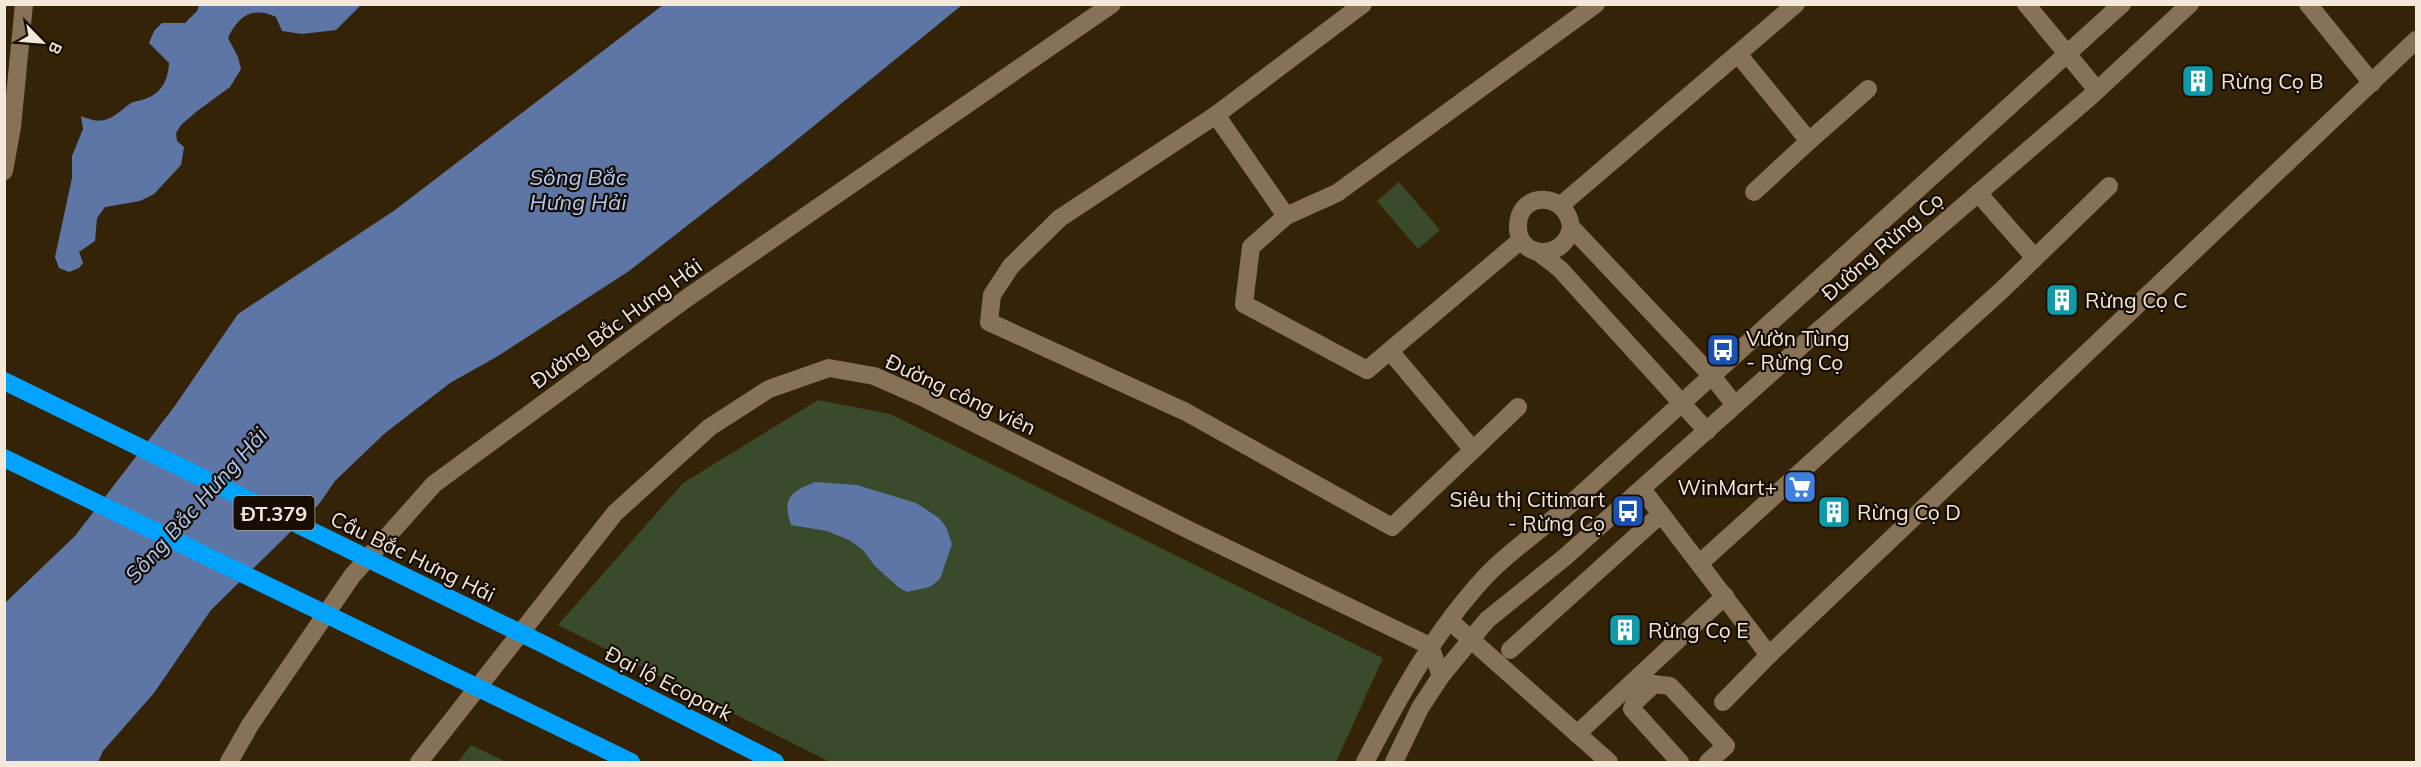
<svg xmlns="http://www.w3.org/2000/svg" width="2421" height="767" font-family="Mulish,sans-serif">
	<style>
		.green { fill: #394b2a }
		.water { fill: #5e76a5 }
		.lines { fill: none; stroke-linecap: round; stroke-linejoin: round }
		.minor { stroke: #887257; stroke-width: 18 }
		.highway { stroke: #01a3fd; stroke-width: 18 }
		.labels { text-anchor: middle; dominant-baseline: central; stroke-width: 4.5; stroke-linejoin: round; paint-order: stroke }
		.shield { fill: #160e05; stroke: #b1a799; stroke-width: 1.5 }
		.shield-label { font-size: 20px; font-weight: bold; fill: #f4e8d9 }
		.poi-label { font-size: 21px; fill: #f4e8d9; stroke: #160e05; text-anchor: start }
		.street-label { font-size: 21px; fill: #f4e8d9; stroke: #160e05 }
		.water-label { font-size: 22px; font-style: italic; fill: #b1c8f3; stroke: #160e05 }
	</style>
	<rect width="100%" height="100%" fill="#352308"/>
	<!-- green -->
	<g class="green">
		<polygon points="1399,182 1440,230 1418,249 1377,201"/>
		<polygon points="818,400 890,414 1383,658 1336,762 830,762 558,625 683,483"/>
		<polygon points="471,745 506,762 458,762"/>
	</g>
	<!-- water -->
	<g class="water">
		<path d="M199,5H361L336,30L302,34L282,31L276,17C253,6 238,16 228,38L238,57L241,69L230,87L196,112L181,125L176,133L177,141L184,147L181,165L154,194L140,201L105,207L97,218L95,241L79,252L83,263L79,268L69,272L59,268L55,257L72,178V156L83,129L81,116C106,127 112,117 131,103C135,101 140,101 145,99C162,93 168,80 169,63L149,43L154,31L162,23H185L197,11Z"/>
		<polygon points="663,5 962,5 783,151 629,271 498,356 450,383 384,434 335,481 319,504 211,610 154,693 103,751 98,762 5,762 5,603 75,536 174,407 238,314 395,210"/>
		<path d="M815,482L857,485L916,503L939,518L946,527L952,544L940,579L930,587L907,592L898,587L875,566L862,549L849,540L827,531L791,525C782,498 790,492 815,482Z"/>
	</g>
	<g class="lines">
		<!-- minor -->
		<g class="minor">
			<polyline points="2026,4 2097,90"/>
			<polyline points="2308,4 2372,83"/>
			<polyline points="1738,54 1809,141 1868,89"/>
			<polyline points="1216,115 1060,218 1011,266 992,295 989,322 1186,412 1392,527 1473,450 1390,351"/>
			<polyline points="4,171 12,127 24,4"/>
			<polyline points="1754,192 1809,141"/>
			<polyline points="1978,193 2035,258"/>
			<polyline points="1561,205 1796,4"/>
			<polyline points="1286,216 1216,115 1363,4"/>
			<path d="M1571,227C1565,262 1516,259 1518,225C1519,191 1567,191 1571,227L1712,376L1735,405"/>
			<polyline points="1521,240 1367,370 1244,304 1251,247 1286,216 1337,193 1596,4"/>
			<polyline points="1538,252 1560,269 1707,431"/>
			<polyline points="1473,450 1518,407"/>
			<polyline points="1642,489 1769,655"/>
			<polyline points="1700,563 2003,289 2109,186"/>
			<polyline points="1450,621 1609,762"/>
			<polyline points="1510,650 1661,514"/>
			<polyline points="1723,702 1769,655 2416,40"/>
			<polyline points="1577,734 1725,596"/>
			<polyline points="229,762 250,725 352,576 434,484 687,298 1112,4"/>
			<polyline points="419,762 615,513 710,427 769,389 829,368 874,376 922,397 1191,531 1430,646 1441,676"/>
			<path d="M1365,762C1399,697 1434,632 1485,577C1507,553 1541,530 1566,508L2122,4"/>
			<polyline points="1394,762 1420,708 1441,676 1487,620 1565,557 1818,331 2090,97 2190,4"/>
			<polyline points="1680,762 1632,709 1635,702 1654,684 1670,686 1726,746 1708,762"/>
		</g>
		<!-- highway -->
		<g class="highway">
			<polyline points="4,381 543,644 775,762"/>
			<polyline points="4,458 631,762"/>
		</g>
	</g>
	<!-- icons -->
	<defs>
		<symbol id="building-square" viewBox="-11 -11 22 22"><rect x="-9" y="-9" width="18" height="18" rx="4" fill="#0f9aa8" stroke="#160e05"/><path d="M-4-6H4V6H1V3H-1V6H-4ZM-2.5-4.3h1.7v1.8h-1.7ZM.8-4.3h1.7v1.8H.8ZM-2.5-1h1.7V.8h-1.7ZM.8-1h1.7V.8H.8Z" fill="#fff"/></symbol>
		<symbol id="bus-square" viewBox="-11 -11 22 22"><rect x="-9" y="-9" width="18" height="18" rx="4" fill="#1a4fb4" stroke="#160e05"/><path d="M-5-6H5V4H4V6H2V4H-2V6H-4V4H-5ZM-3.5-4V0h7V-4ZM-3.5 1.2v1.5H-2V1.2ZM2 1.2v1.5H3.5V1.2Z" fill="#fff"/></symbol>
		<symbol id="supermarket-square" viewBox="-11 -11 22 22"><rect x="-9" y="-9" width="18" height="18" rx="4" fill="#3f7fe0" stroke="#160e05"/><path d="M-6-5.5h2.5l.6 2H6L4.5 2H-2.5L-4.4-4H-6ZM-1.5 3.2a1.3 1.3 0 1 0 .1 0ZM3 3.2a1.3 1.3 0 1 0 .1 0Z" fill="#fff"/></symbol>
	</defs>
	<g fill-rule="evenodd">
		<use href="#building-square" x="2179" y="62" width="38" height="38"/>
		<use href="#building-square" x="2043" y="281" width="38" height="38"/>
		<use href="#bus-square" x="1704" y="331" width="38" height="38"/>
		<use href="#supermarket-square" x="1781" y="468" width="38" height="38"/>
		<use href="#bus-square" x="1609" y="492" width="38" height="38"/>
		<use href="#building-square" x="1815" y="493" width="38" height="38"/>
		<use href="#building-square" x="1606" y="611" width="38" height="38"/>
	</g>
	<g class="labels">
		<!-- shield labels -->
		<rect class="shield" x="233.5" y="496" width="81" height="34" rx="4.5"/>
		<g class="shield-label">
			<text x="274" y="513">ĐT.379</text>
		</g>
		<!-- poi labels -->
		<g class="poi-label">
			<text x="2221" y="81">Rừng Cọ B</text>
			<text x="2085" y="300">Rừng Cọ C</text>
			<text x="1746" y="338">Vườn Tùng<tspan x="1746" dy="24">- Rừng Cọ</tspan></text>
			<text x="1777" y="487" text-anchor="end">WinMart+</text>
			<text x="1605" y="499" text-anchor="end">Siêu thị Citimart<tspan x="1605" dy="24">- Rừng Cọ</tspan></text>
			<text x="1857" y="512">Rừng Cọ D</text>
			<text x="1648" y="630">Rừng Cọ E</text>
		</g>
		<!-- street labels -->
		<g class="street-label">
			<text transform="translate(1882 246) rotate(-41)">Đường Rừng Cọ</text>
			<text transform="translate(616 323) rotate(-36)">Đường Bắc Hưng Hải</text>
			<text transform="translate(961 394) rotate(25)">Đường công viên</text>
			<text transform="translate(413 556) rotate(26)">Cầu Bắc Hưng Hải</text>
			<text transform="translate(669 683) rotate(27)">Đại lộ Ecopark</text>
		</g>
		<!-- water labels -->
		<g class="water-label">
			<text x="578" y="177">Sông Bắc<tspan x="578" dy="25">Hưng Hải</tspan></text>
			<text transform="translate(196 505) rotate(-48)">Sông Bắc Hưng Hải</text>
		</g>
	</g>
	<!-- border -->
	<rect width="2421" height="767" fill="none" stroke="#f4e8d9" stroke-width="12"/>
	<!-- north arrow -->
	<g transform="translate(42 42) rotate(115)" stroke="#160e05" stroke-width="4.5" paint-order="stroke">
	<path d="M0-4.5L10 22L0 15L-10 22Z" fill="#f4e8d9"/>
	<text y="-9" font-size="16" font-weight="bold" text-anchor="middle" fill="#f4e8d9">B</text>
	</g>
</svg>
